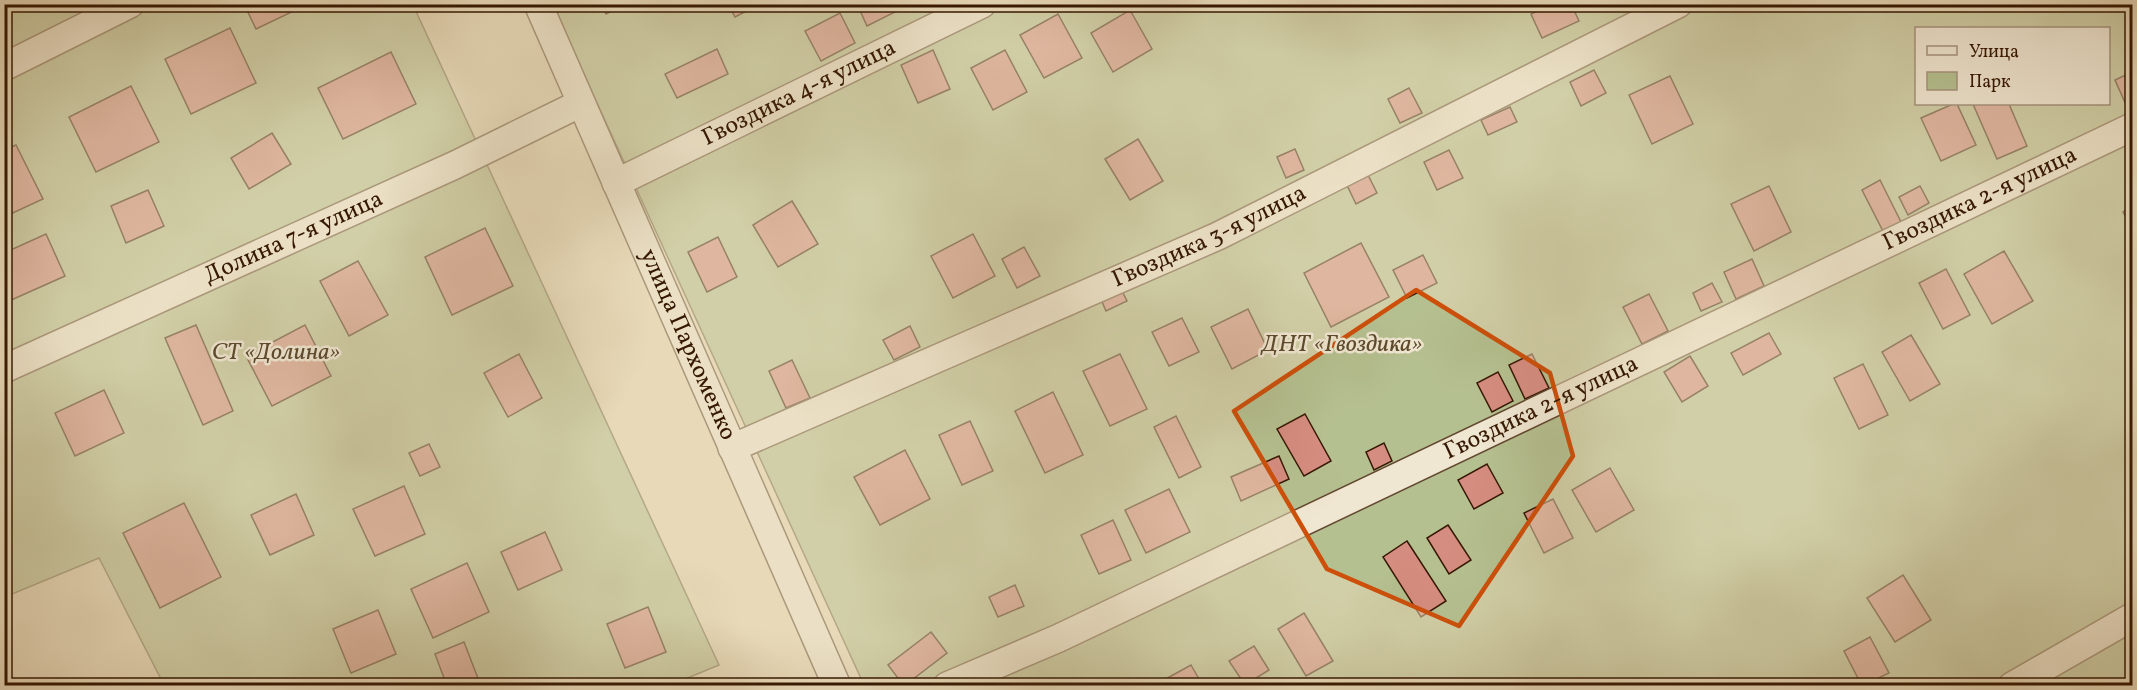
<svg xmlns="http://www.w3.org/2000/svg" width="2137" height="690" font-family="Vollkorn,serif">
	<style>
		.green { fill: #b5c090; stroke: #766c49; stroke-width: 1.5; fill-rule: evenodd }
		.building { fill: #d68d81; stroke: #361802; stroke-width: 1.5 }
		.lines { fill: none; stroke-linecap: round; stroke-linejoin: round }
		.minor-casing { stroke: #624830; stroke-width: 30 }
		.minor { stroke: #f0e7d2; stroke-width: 27 }
		.marked { fill: none; stroke: #cd4f0a; stroke-width: 4.5; stroke-linejoin: round }
		.labels { text-anchor: middle; dominant-baseline: central; stroke-width: 5; stroke-linejoin: round; paint-order: stroke }
		.street-label { font-size: 24px; fill: #361802; stroke: #f0e7d2 }
		.park-label { font-size: 24px; font-style: italic; fill: #5c4a2d; stroke: #f0e7d2 }
	</style>
	<rect width="100%" height="100%" fill="#e8dab9"/>
	<filter id="stains"><feTurbulence type="fractalNoise" baseFrequency=".00333" numOctaves="4"/><feColorMatrix values="0 0 0 0 .2 0 0 0 0 .09 0 0 0 0 .02 0 0 0 .5 -.17"/></filter>
	<radialGradient id="worn" r=".72"><stop offset=".6" stop-color="#630" stop-opacity="0"/><stop offset="1" stop-color="#630" stop-opacity=".3"/></radialGradient>
	<!-- green -->
	<g class="green">
		<polygon points="5,5 413,5 719,665 668,686 164,685 99,558 5,597"/>
		<path d="M552,5H2132V685H864ZM1916,28H2108V104H1916Z"/>
	</g>
	<!-- building -->
	<g class="building">
		<polygon points="244,4 296,4 298,9 256,29"/>
		<polygon points="601,4 626,4 606,14"/>
		<polygon points="728,4 760,4 735,17"/>
		<polygon points="857,4 894,4 897,11 867,26"/>
		<polygon points="1551,4 1571,4 1579,21 1542,38 1531,14"/>
		<polygon points="1130,10 1152,49 1113,72 1091,33"/>
		<polygon points="840,13 855,43 821,61 805,31"/>
		<polygon points="1058,14 1082,58 1044,78 1020,35"/>
		<polygon points="230,28 256,83 191,114 165,59"/>
		<polygon points="717,49 728,74 677,98 665,74"/>
		<polygon points="933,50 950,89 918,103 901,65"/>
		<polygon points="1005,50 1027,92 993,110 971,68"/>
		<polygon points="391,52 416,104 343,139 318,88"/>
		<polygon points="1594,70 1606,93 1581,106 1570,82"/>
		<polygon points="2132,72 2132,105 2127,107 2115,80"/>
		<polygon points="1670,76 1693,124 1652,144 1629,95"/>
		<polygon points="131,86 159,142 96,172 69,117"/>
		<polygon points="1409,88 1422,113 1400,123 1388,99"/>
		<polygon points="1953,104 1957,104 1976,145 1941,161 1921,118"/>
		<polygon points="1973,104 2009,104 2027,146 1997,159"/>
		<polygon points="1510,107 1517,122 1488,135 1481,120"/>
		<polygon points="272,133 291,164 249,189 231,158"/>
		<polygon points="1138,139 1163,181 1130,200 1105,159"/>
		<polygon points="16,145 43,199 4,217 4,150"/>
		<polygon points="1295,149 1304,170 1286,178 1277,157"/>
		<polygon points="1449,150 1463,178 1437,190 1424,162"/>
		<polygon points="1365,169 1377,193 1356,204 1344,179"/>
		<polygon points="1880,180 1904,228 1886,237 1862,190"/>
		<polygon points="1769,186 1791,232 1754,251 1731,204"/>
		<polygon points="1920,186 1929,203 1908,215 1899,197"/>
		<polygon points="148,190 164,226 126,243 111,206"/>
		<polygon points="792,201 818,244 778,267 753,225"/>
		<polygon points="2132,206 2132,229 2123,212"/>
		<polygon points="485,228 513,286 452,315 425,257"/>
		<polygon points="46,234 65,276 9,301 4,291 4,253"/>
		<polygon points="973,234 995,276 953,298 931,256"/>
		<polygon points="718,237 737,277 707,292 688,252"/>
		<polygon points="1361,243 1389,297 1331,327 1304,273"/>
		<polygon points="1024,247 1040,276 1017,288 1002,259"/>
		<polygon points="2004,251 2033,301 1992,324 1964,274"/>
		<polygon points="1423,255 1437,283 1407,298 1393,270"/>
		<polygon points="1752,259 1764,286 1736,299 1724,272"/>
		<polygon points="358,261 388,315 349,336 320,281"/>
		<polygon points="1946,269 1970,315 1943,329 1919,283"/>
		<polygon points="1712,283 1722,302 1701,311 1693,293"/>
		<polygon points="1120,287 1127,301 1106,311 1100,297"/>
		<polygon points="1649,294 1668,331 1642,344 1623,307"/>
		<polygon points="1248,309 1268,350 1232,369 1211,327"/>
		<polygon points="1182,318 1199,352 1169,366 1152,332"/>
		<polygon points="196,325 233,411 203,425 165,338"/>
		<polygon points="305,325 331,376 272,406 246,356"/>
		<polygon points="910,326 920,347 894,360 883,340"/>
		<polygon points="1769,333 1781,354 1743,375 1731,353"/>
		<polygon points="1911,335 1940,384 1910,401 1882,352"/>
		<polygon points="519,354 542,398 508,417 484,373"/>
		<polygon points="1120,354 1147,409 1110,426 1083,371"/>
		<polygon points="1532,354 1549,388 1525,399 1509,365"/>
		<polygon points="1690,356 1708,386 1682,402 1664,372"/>
		<polygon points="792,360 810,398 786,408 769,371"/>
		<polygon points="1863,364 1888,415 1859,429 1834,378"/>
		<polygon points="1498,372 1513,401 1492,412 1477,383"/>
		<polygon points="104,390 124,433 75,456 55,413"/>
		<polygon points="1053,392 1083,455 1045,473 1015,411"/>
		<polygon points="1305,414 1331,461 1304,476 1277,429"/>
		<polygon points="1176,416 1201,467 1179,478 1154,427"/>
		<polygon points="970,421 993,471 962,485 939,435"/>
		<polygon points="1384,443 1392,461 1374,470 1366,452"/>
		<polygon points="429,444 440,467 420,476 409,453"/>
		<polygon points="905,450 930,499 880,525 854,477"/>
		<polygon points="1279,456 1289,479 1241,501 1231,477"/>
		<polygon points="1487,464 1503,493 1474,509 1458,480"/>
		<polygon points="1610,468 1634,510 1596,532 1572,490"/>
		<polygon points="404,486 425,534 375,556 353,509"/>
		<polygon points="1169,489 1190,532 1146,553 1125,510"/>
		<polygon points="296,494 314,535 270,555 251,515"/>
		<polygon points="1553,499 1573,538 1544,553 1524,513"/>
		<polygon points="184,503 221,577 160,608 123,533"/>
		<polygon points="1113,520 1131,560 1099,574 1081,535"/>
		<polygon points="1448,525 1471,560 1449,574 1427,538"/>
		<polygon points="545,532 562,570 518,590 501,552"/>
		<polygon points="1407,541 1446,601 1421,617 1383,557"/>
		<polygon points="467,563 489,612 433,638 411,589"/>
		<polygon points="1903,575 1931,620 1895,642 1867,598"/>
		<polygon points="1015,585 1024,606 998,617 989,597"/>
		<polygon points="648,607 666,652 625,668 607,624"/>
		<polygon points="378,610 396,654 351,673 333,629"/>
		<polygon points="1304,613 1333,661 1306,676 1278,629"/>
		<polygon points="931,632 947,653 904,686 888,665"/>
		<polygon points="1870,637 1889,673 1862,686 1844,651"/>
		<polygon points="464,642 479,681 469,686 447,686 435,654"/>
		<polygon points="1254,646 1269,670 1245,685 1229,661"/>
		<polygon points="1191,665 1203,686 1153,686"/>
	</g>
	<g class="lines">
		<defs>
			<g id="minor">
				<path id="s1" d="M538,4L837,686"/>
				<polyline points="4,67 130,4"/>
				<path id="s2" d="M616,183L982,4"/>
				<path id="s3" d="M4,369L455,165L581,103"/>
				<path id="s4" d="M732,448L1218,236L1678,4"/>
				<path id="s5" d="M947,686L1059,638L2132,127"/>
				<polyline points="2012,686 2132,617"/>
			</g>
		</defs>
		<!-- minor casing -->
		<use href="#minor" class="minor-casing"/>
		<!-- minor -->
		<use href="#minor" class="minor"/>
	</g>
	<!-- marked area -->
	<path d="M0 0H2137V690H0ZM1416,290L1550,373L1573,456L1459,626L1327,569L1234,411Z" fill="#e8dab9" fill-opacity=".55" fill-rule="evenodd"/>
	<path class="marked" d="M1416,290L1550,373L1573,456L1459,626L1327,569L1234,411Z"/>
	<g class="labels">
		<!-- street labels -->
		<g class="street-label">
			<text stroke="none"><textPath href="#s2" startOffset="204">Гвоздика 4-я улица</textPath></text>
			<text stroke="none"><textPath href="#s5" startOffset="1142">Гвоздика 2-я улица</textPath></text>
			<text stroke="none"><textPath href="#s4" startOffset="522">Гвоздика 3-я улица</textPath></text>
			<text stroke="none"><textPath href="#s3" startOffset="318">Долина 7-я улица</textPath></text>
			<text stroke="none"><textPath href="#s1" startOffset="372">улица Пархоменко</textPath></text>
			<text stroke="none"><textPath href="#s5" startOffset="656">Гвоздика 2-я улица</textPath></text>
		</g>
		<!-- park labels -->
		<g class="park-label">
			<text x="1342" y="345">ДНТ «Гвоздика»</text>
			<text x="276" y="353">СТ «Долина»</text>
		</g>
	</g>
	<!-- margin -->
	<rect width="2137" height="690" fill="none" stroke="#e8dab9" stroke-width="24"/>
	<rect x="6" y="6" width="2125" height="678" fill="none" stroke="#361802" stroke-width="3"/>
	<rect x="12" y="12" width="2113" height="666" fill="none" stroke="#361802" stroke-width="1.5"/>
	<!-- legend -->
	<rect x="1915" y="27" width="195" height="78" fill="#f0e7d2" stroke="#a6947f" stroke-width="1.5"/>
	<rect x="1927" y="46" width="30" height="9" fill="#f0e7d2" stroke="#a6947f" stroke-width="1.5"/>
	<text x="1969" y="57" font-size="18" fill="#361802">Улица</text>
	<rect x="1927" y="72" width="30" height="18" fill="#b5c090" stroke="#a6947f" stroke-width="1.5"/>
	<text x="1969" y="87" font-size="18" fill="#361802">Парк</text>
	<rect width="100%" height="100%" filter="url(#stains)"/>
	<rect width="100%" height="100%" fill="url(#worn)"/>
</svg>
